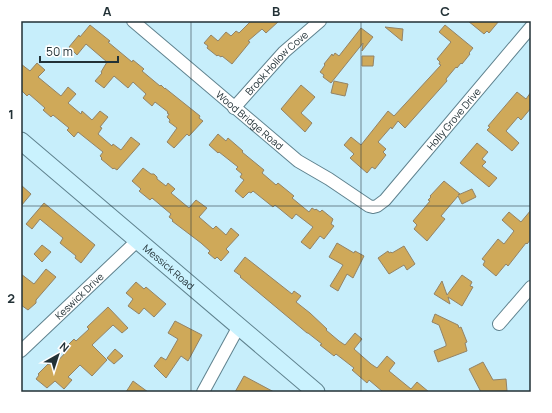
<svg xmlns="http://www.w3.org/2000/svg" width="552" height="413" font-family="Manrope,sans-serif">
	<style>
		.building { fill: #cfa959; stroke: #928367 }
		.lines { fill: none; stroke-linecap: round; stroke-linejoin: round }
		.street-casing { stroke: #5f828e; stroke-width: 14 }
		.secondary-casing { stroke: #5f828e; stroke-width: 19 }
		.street { stroke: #fff; stroke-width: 12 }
		.secondary { stroke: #caf2fe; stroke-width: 17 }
		.grid { fill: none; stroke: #223136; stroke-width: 1; stroke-opacity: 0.55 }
		.labels { text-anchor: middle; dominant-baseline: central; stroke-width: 3; stroke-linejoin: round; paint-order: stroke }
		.street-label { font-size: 10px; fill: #223136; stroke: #fff }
		.neatline { fill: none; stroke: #223136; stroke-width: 1.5 }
		.grid-label { font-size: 13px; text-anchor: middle; font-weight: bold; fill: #223136 }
	</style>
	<rect width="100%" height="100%" fill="#c7eefb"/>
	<!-- building -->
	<g class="building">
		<polygon points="251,21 279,21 266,33 262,29 248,41 250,42 232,64 222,56 221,57 218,55 217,56 207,48 208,46 204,43 211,35 218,41 226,32 231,36 236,31 239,33"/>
		<polygon points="468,21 499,21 489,33 487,31 484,34"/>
		<polygon points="90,25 110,41 108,42 132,62 133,60 144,69 142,71 160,86 161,85 165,89 165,88 200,116 199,118 203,121 189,136 187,134 174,148 167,142 177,128 169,122 170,120 167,117 169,114 167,113 168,112 155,102 152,106 143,98 146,94 133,82 128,88 114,76 104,88 95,81 102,73 101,72 107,62 86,44 77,55 69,47 79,35 80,37"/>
		<polygon points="445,25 473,48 469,53 470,54 462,64 461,63 457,68 456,67 446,79 447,81 405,128 398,121 392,129 391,127 378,142 386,149 383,152 386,155 375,169 372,167 367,173 350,158 354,154 344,145 351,137 361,145 388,111 394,116 441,65 439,64 440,62 437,59 451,42 439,32"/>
		<polygon points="385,27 403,29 402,41"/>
		<polygon points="361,28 373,37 362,51 363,43 331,83 323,77 324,75 320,72 325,65 324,64 332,54 333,56 335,53 339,56"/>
		<polygon points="362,56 374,56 373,66 362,66"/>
		<polygon points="37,63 45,70 38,77 61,96 68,87 76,94 68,103 81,114 82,111 92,120 100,111 108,117 100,127 102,128 98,134 112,146 113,144 121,150 131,137 140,144 117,170 114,168 113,169 101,159 102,158 100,156 103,152 78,132 74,137 67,130 69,128 53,115 51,117 43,110 45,108 29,94 27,96 21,90 21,64 30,71"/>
		<polygon points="334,81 348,84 345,96 331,93"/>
		<polygon points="301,85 315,97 301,113 312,123 305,132 281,109"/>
		<polygon points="517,92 526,99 531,92 531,108 521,120 518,117 506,131 519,143 512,151 487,130 490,127 488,126"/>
		<polygon points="218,134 226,141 228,138 243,151 242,152 264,170 262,173 276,185 278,183 294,196 292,198 309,212 312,208 315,210 316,209 320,212 322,210 333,219 331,224 334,226 324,239 320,236 310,249 301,242 313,227 296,214 292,219 275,205 273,207 253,191 251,193 249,192 243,198 235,191 244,180 240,177 242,174 236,169 238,167 219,152 218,153 209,145"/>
		<polygon points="477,143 488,152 482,159 486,162 482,166 497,178 489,187 460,163"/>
		<polygon points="143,168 151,174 154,174 157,177 157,179 166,186 168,183 175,189 171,193 189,208 196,200 207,208 199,217 213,229 216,226 226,235 231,228 239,235 226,249 229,252 221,261 217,257 215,259 208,253 210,251 201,243 172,221 173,220 169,217 171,214 152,198 150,200 139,191 141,189 132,181"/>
		<polygon points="444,181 460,194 458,195 472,189 476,197 462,204 458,196 441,216 445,219 427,241 414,229 417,225 413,221 430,201 428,200 431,197 430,196"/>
		<polygon points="21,185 31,194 21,206"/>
		<polygon points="44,203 95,245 81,263 75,258 76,256 60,243 63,238 41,220 40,219 32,229 26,224"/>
		<polygon points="531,210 531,239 527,244 526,243 508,266 506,264 496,276 483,265 485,261 482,259 498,239 504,244 514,231 502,220 509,212 521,222"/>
		<polygon points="337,243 354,253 355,251 364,256 353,278 347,274 338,291 330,286 343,265 329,257"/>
		<polygon points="42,245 51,252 42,262 34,254"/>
		<polygon points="404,246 415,264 407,270 404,265 389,274 378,258 388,251 389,253 391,252 392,253"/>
		<polygon points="245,257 292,294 294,291 301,296 296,302 310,313 327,329 326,330 339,341 345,345 355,333 362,339 354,349 371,364 377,368 387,356 395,363 389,371 411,389 417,382 429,392 383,392 369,380 367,383 352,370 354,368 336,354 334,356 320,345 322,344 308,333 307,333 240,277 241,276 234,271"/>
		<polygon points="46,269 56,277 36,300 36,303 28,310 21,305 21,274 34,284"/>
		<polygon points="462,275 472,282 470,286 473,287 462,306 448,297 450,304 434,294 442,281 447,295"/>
		<polygon points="136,282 144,289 146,287 166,304 154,317 144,308 139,314 128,306 133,299 126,293"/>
		<polygon points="108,307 128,328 122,333 113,325 92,345 107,360 92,376 80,365 68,377 72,380 64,389 55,381 47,388 36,379 39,375 38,374 48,364 49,365 51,362 54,365 67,351 68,349 66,347 74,339 76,341 89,329 87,327"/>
		<polygon points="435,314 458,325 459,328 461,327 467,342 465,343 467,351 438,362 434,351 446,346 446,344 439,325 432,322"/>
		<polygon points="175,321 202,335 188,361 181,356 166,378 154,366 161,357 166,360 178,339 168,333"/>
		<polygon points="115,349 123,356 114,364 107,358"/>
		<polygon points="483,362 493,380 506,379 507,391 481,392 469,369"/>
		<polygon points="244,376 274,392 235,392"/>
		<polygon points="133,381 148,392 126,392"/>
	</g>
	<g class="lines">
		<defs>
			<g id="street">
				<path id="s1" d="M133,21L298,161L329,179L369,206L373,207L377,206L385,200L531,27"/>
				<path id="s2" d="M234,108L284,52L320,21"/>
				<polyline points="499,324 531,287"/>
				<path id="s3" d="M21,351L138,240"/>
				<polyline points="203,392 239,326"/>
			</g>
			<g id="secondary">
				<path id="s4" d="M21,141L316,392"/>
			</g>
		</defs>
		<!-- street casing -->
		<use href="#street" class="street-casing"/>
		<!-- secondary casing -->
		<use href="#secondary" class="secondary-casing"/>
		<!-- street -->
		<use href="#street" class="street"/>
		<!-- secondary -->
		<use href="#secondary" class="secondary"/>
	</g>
	<!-- grid -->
	<path class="grid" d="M191,21V392M361,21V392M21,206H531"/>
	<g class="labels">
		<!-- street labels -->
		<g class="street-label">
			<text stroke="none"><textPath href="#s2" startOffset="62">Brook Hollow Cove</textPath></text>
			<text stroke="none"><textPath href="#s1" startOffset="425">Holly Grove Drive</textPath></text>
			<text stroke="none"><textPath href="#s1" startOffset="153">Wood Bridge Road</textPath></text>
			<text stroke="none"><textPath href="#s4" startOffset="194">Messick Road</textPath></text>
			<text stroke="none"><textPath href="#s3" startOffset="80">Keswick Drive</textPath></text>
		</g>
	</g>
	<!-- border -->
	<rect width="552" height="413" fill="none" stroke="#ffffff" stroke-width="44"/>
	<!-- north arrow -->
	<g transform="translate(58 355) rotate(39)" stroke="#ffffff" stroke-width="3" paint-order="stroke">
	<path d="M0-3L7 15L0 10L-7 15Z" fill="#223136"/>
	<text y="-6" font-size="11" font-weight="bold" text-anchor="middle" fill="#223136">N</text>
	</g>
	<!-- scale -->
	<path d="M40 56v6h78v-6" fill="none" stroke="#223136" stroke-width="2"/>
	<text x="46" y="56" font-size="12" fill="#223136" stroke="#ffffff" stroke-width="3" paint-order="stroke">50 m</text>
	<rect x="22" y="22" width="508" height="369" class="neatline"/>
	<g class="grid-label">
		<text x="107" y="16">A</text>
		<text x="276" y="16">B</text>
		<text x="445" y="16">C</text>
		<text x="11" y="119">1</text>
		<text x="11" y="303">2</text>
	</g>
</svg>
